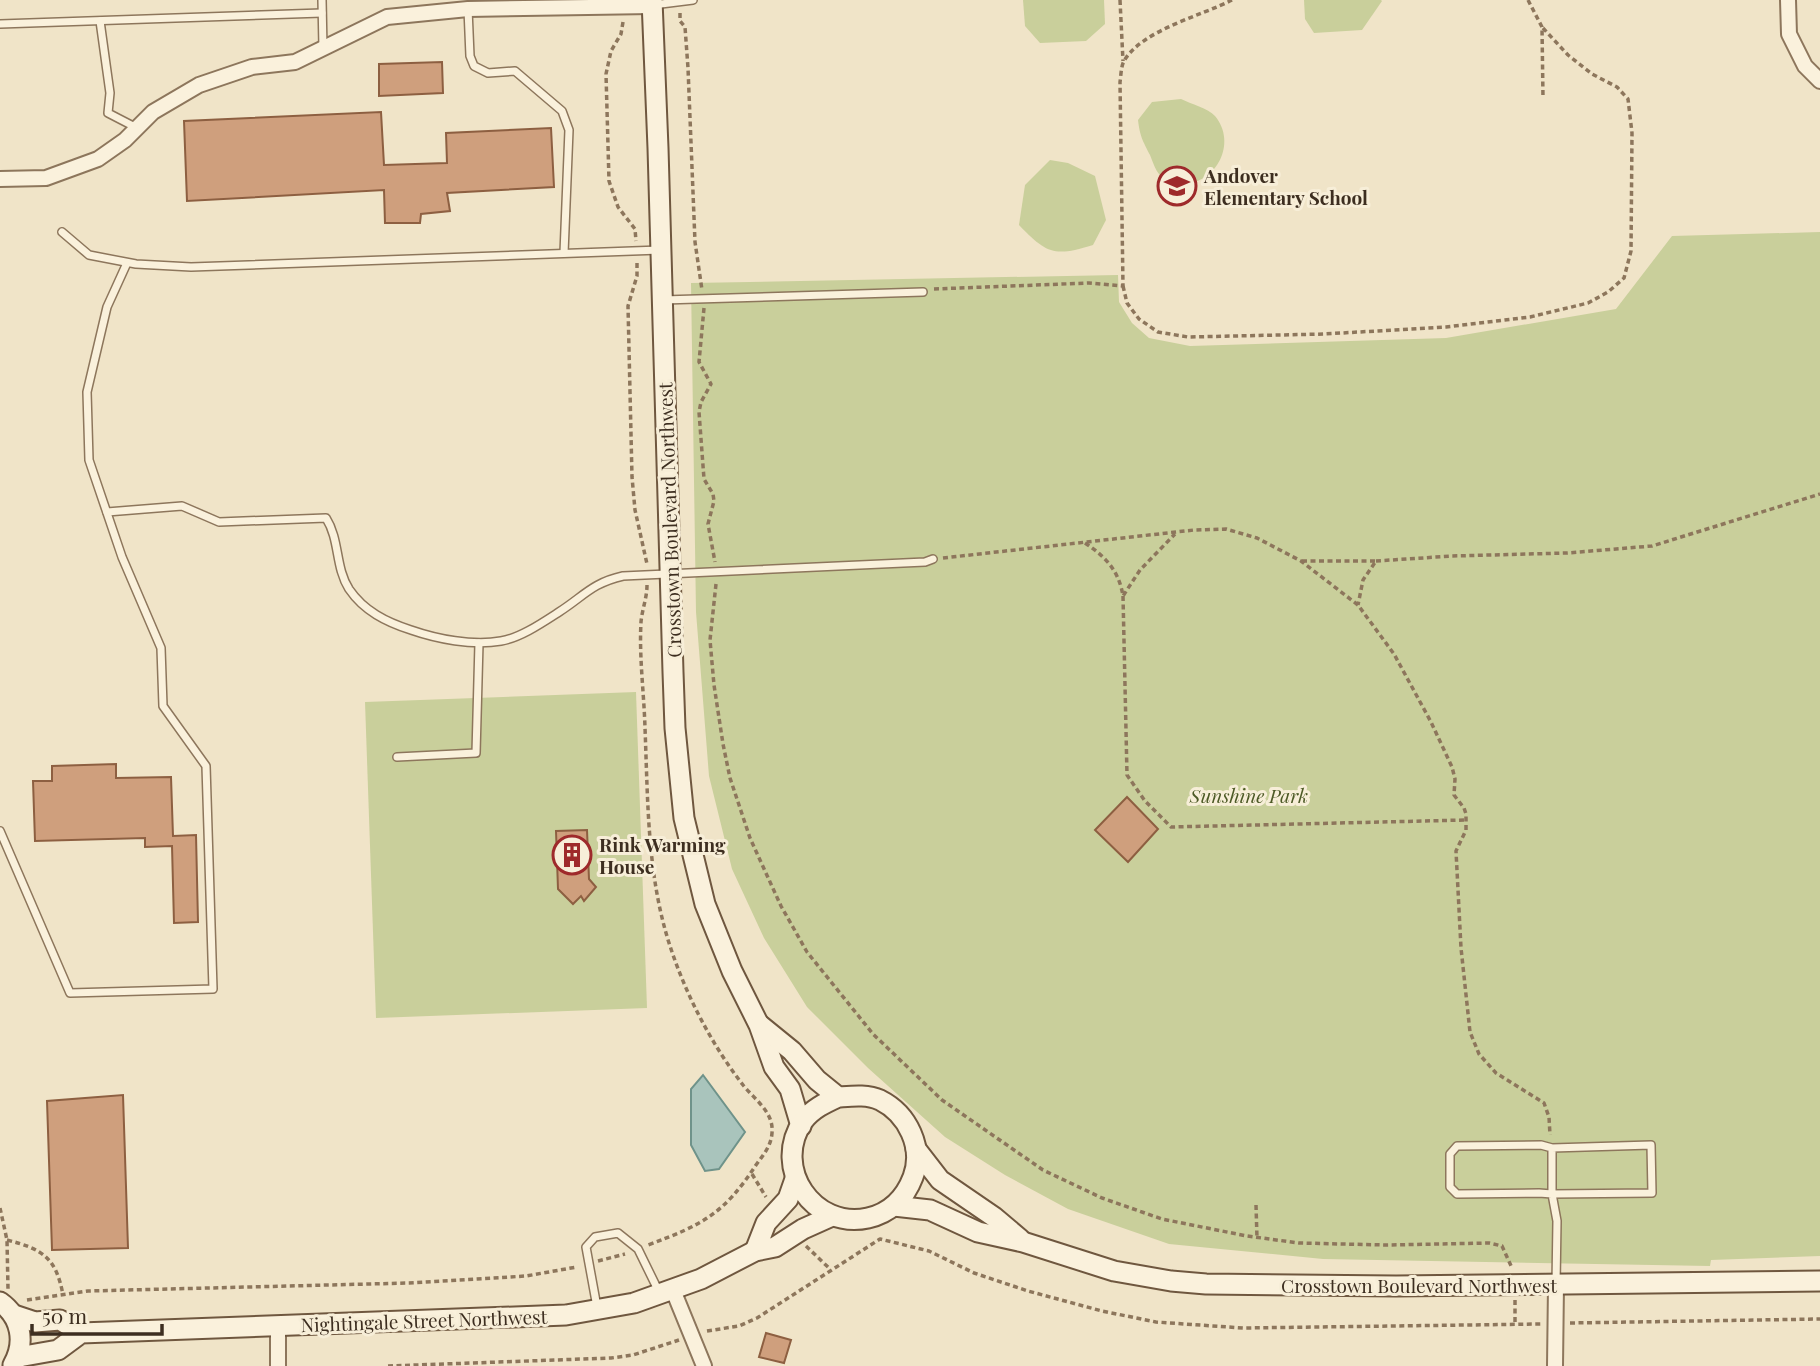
<svg xmlns="http://www.w3.org/2000/svg" width="1820" height="1366" font-family="'Playfair Display',serif">
	<style>
		.green { fill: #c9cf9b }
		.water { fill: #a9c4bc; stroke: #6f938a; stroke-width: 2 }
		.building { fill: #cf9f7d; stroke: #8d5f41; stroke-width: 2 }
		.lines { fill: none; stroke-linecap: round; stroke-linejoin: round }
		.lane-casing { stroke: #8d765c; stroke-width: 10 }
		.street-casing { stroke: #8d765c; stroke-width: 18 }
		.secondary-casing { stroke: #6f573f; stroke-width: 23 }
		.path { stroke: #8d765c; stroke-width: 3.5; stroke-dasharray: 5 3.5; stroke-linecap: butt }
		.lane { stroke: #faf1dc; stroke-width: 7 }
		.street { stroke: #faf1dc; stroke-width: 14 }
		.secondary { stroke: #faf1dc; stroke-width: 19 }
		.labels { text-anchor: middle; dominant-baseline: central; stroke-width: 6; stroke-linejoin: round; paint-order: stroke }
		.poi-label { font-size: 19px; font-weight: bold; fill: #3d2e20; stroke: #f7eed8; text-anchor: start }
		.street-label { font-size: 19px; fill: #3d2e20; stroke: #f7eed8 }
		.park-label { font-size: 19px; font-style: italic; fill: #4d5a26; stroke: #f7eed8 }
	</style>
	<rect width="100%" height="100%" fill="#f0e4c8"/>
	<!-- green -->
	<g class="green">
		<polygon points="1023,0 1104,0 1105,24 1086,41 1040,43 1025,26"/>
		<polygon points="1304,0 1381,0 1382,1 1362,30 1314,33 1305,19"/>
		<path d="M1181,99C1191,104 1208,108 1215,116C1240,146 1211,192 1174,182C1169,180 1164,179 1160,175C1155,170 1153,162 1150,155C1143,141 1140,137 1138,120L1152,102Z"/>
		<path d="M1050,160L1068,163L1095,176L1106,220L1093,245C1054,257 1047,254 1019,225L1025,185Z"/>
		<polygon points="1820,232 1820,1256 1711,1260 1710,1266 1323,1259 1169,1244 1068,1209 1005,1175 945,1137 868,1068 807,1007 764,938 732,869 709,776 696,612 691,283 1118,275 1119,302 1132,323 1149,338 1190,346 1446,338 1616,309 1672,236"/>
		<polygon points="636,692 647,1008 376,1018 365,702"/>
	</g>
	<!-- water -->
	<polygon class="water" points="703,1075 745,1132 719,1169 705,1171 691,1145 691,1089"/>
	<!-- building -->
	<g class="building">
		<polygon points="442,62 443,93 379,96 379,64"/>
		<polygon points="381,112 384,165 447,163 446,133 551,128 554,187 447,193 450,211 421,214 420,223 385,223 384,190 187,201 184,121"/>
		<polygon points="116,764 116,778 171,777 173,836 196,835 198,922 174,923 172,846 145,847 145,838 35,841 33,781 52,781 52,766"/>
		<polygon points="1127,797 1158,829 1128,862 1095,830"/>
		<polygon points="587,830 589,879 596,887 584,901 581,896 573,904 558,889 556,831"/>
		<polygon points="123,1095 128,1248 52,1250 47,1101"/>
		<polygon points="766,1333 791,1340 784,1363 759,1357"/>
	</g>
	<g class="lines">
		<defs>
			<g id="lane">
				<polyline points="322,0 323,48"/>
				<polyline points="653,5 693,0"/>
				<polyline points="468,9 470,56 474,66 488,73 515,71 562,111 569,130 564,253"/>
				<polyline points="100,21 110,93 108,113 137,128"/>
				<polyline points="0,24 322,13"/>
				<polyline points="62,232 89,255 136,264 191,267 660,250"/>
				<polyline points="663,300 923,292"/>
				<path d="M107,512L182,506L219,522L326,518C340,540 335,567 349,589C364,611 386,622 411,630C437,639 472,646 501,641C520,638 542,623 559,612C584,596 592,583 623,576L925,562L933,559"/>
				<polyline points="397,757 476,753 479,643"/>
				<polyline points="0,831 70,993 213,989 206,766 163,706 161,648 122,557 89,460 87,392 107,307 127,263"/>
				<polyline points="1552,1148 1651,1145 1652,1193 1552,1194 1539,1193 1457,1194 1450,1187 1450,1154 1457,1146 1541,1145 1552,1148 1552,1194 1557,1221 1556,1284"/>
				<polyline points="597,1307 586,1247 595,1237 618,1233 638,1249 660,1294"/>
			</g>
			<g id="street">
				<polyline points="1788,0 1789,34 1805,66 1820,81"/>
				<polyline points="0,179 46,178 98,159 125,140 153,112 199,85 252,67 295,62 387,17 468,9 652,6"/>
				<polyline points="673,1290 704,1366"/>
				<polyline points="278,1326 278,1366"/>
				<polyline points="1555,1366 1556,1285"/>
			</g>
			<g id="secondary">
				<polyline points="652,0 658,148 673,672 675,728 684,818 705,904 732,971 759,1025 774,1067 790,1089 801,1126"/>
				<path d="M760,1025L792,1051L817,1080L838,1097C852,1096 867,1094 880,1100C908,1114 924,1148 913,1177C905,1198 890,1213 868,1218C814,1230 771,1168 803,1121C812,1109 825,1103 838,1097"/>
				<polyline points="916,1149 940,1180 994,1217 1020,1239"/>
				<polyline points="894,1206 930,1210 978,1232 1023,1242 1114,1271 1171,1281 1206,1284 1396,1286 1820,1281"/>
				<polyline points="755,1251 766,1223 788,1199 795,1179"/>
				<path d="M0,1302C21,1317 26,1342 13,1365"/>
				<polyline points="14,1315 35,1322 60,1320 81,1333"/>
				<polyline points="18,1357 58,1350 81,1333 566,1315 634,1303 701,1279 755,1251 775,1247 803,1229 832,1216"/>
			</g>
		</defs>
		<!-- lane casing -->
		<use href="#lane" class="lane-casing"/>
		<!-- street casing -->
		<use href="#street" class="street-casing"/>
		<!-- secondary casing -->
		<use href="#secondary" class="secondary-casing"/>
		<!-- path -->
		<g class="path">
			<polyline points="1120,0 1123,61"/>
			<polyline points="1528,0 1542,27 1543,98"/>
			<polyline points="680,13 680,21 685,27 688,68 695,242 702,290"/>
			<polyline points="623,22 621,34 611,51 606,74 609,181 618,207 635,229 636,241"/>
			<polyline points="637,263 637,276 628,306 632,477 635,510 647,564"/>
			<polyline points="1123,286 1127,303 1139,319 1158,332 1188,337 1324,334 1446,327 1530,317 1588,303 1608,292 1624,278 1631,251 1632,133 1628,99 1617,87 1592,74 1568,55 1542,27"/>
			<path d="M934,289L1089,283L1123,286L1120,82C1121,76 1121,66 1124,61C1142,30 1201,16 1232,0"/>
			<polyline points="704,308 699,362 711,384 701,402 699,412 704,479 713,494 714,501 708,524 715,562"/>
			<path d="M1085,543C1106,557 1119,571 1123,596L1140,570L1175,534"/>
			<polyline points="943,558 1194,530 1226,529 1257,538 1301,561 1358,605 1394,654 1431,722 1452,767 1455,779 1454,795 1464,808 1466,814 1466,830 1456,851 1461,948 1470,1032 1479,1054 1496,1073 1544,1103 1549,1117 1550,1135"/>
			<polyline points="1302,561 1376,561 1363,580 1358,605"/>
			<polyline points="1376,561 1452,556 1567,553 1652,546 1820,494"/>
			<polyline points="716,584 710,640 714,685 723,744 730,778 750,838 781,906 807,952 873,1034 942,1100 1043,1170 1102,1198 1162,1219 1247,1236 1299,1243 1386,1245 1489,1243 1502,1246 1512,1268"/>
			<path d="M647,585C647,598 642,610 641,622C639,657 644,693 645,728C648,803 647,878 671,949C687,997 712,1045 743,1085C755,1100 774,1112 772,1133C771,1146 764,1154 756,1165C724,1214 702,1225 648,1245"/>
			<polyline points="1123,596 1127,775 1145,801 1171,827 1466,820"/>
			<polyline points="752,1174 766,1197"/>
			<polyline points="1256,1205 1257,1238"/>
			<polyline points="0,1208 7,1240 8,1289"/>
			<path d="M7,1240C42,1249 56,1257 63,1295"/>
			<polyline points="806,1246 830,1269"/>
			<polyline points="598,1261 625,1254"/>
			<polyline points="27,1300 88,1291 409,1283 526,1276 577,1267"/>
			<polyline points="1515,1300 1515,1324"/>
			<polyline points="1570,1323 1820,1319"/>
			<polyline points="707,1331 739,1326 757,1318 880,1239 929,1251 974,1273 1028,1291 1102,1311 1156,1322 1243,1328 1541,1324"/>
			<polyline points="388,1366 611,1358 633,1355 679,1340"/>
		</g>
		<!-- lane -->
		<use href="#lane" class="lane"/>
		<!-- street -->
		<use href="#street" class="street"/>
		<!-- secondary -->
		<use href="#secondary" class="secondary"/>
	</g>
	<!-- icons -->
	<defs>
		<symbol id="school-ring" viewBox="-11 -11 22 22"><circle r="9.5" fill="#f7eed8" stroke="#9e2a2b" stroke-width="1.5"/><path d="M0-5L7-2L0 1L-7-2ZM-4 1L0 2.5L4 1V4Q0 6-4 4Z" fill="#9e2a2b"/></symbol>
		<symbol id="building-ring" viewBox="-11 -11 22 22"><circle r="9.5" fill="#f7eed8" stroke="#9e2a2b" stroke-width="1.5"/><path d="M-4-6H4V6H1V3H-1V6H-4ZM-2.5-4.3h1.7v1.8h-1.7ZM.8-4.3h1.7v1.8H.8ZM-2.5-1h1.7V.8h-1.7ZM.8-1h1.7V.8H.8Z" fill="#9e2a2b"/></symbol>
	</defs>
	<g fill-rule="evenodd">
		<use href="#school-ring" x="1155" y="164" width="44" height="44"/>
		<use href="#building-ring" x="550" y="833" width="44" height="44"/>
	</g>
	<g class="labels">
		<!-- poi labels -->
		<g class="poi-label">
			<text x="1204" y="175">Andover<tspan x="1204" dy="22">Elementary School</tspan></text>
			<text x="599" y="844">Rink Warming<tspan x="599" dy="22">House</tspan></text>
		</g>
		<!-- street labels -->
		<g class="street-label">
			<text transform="translate(669 520) rotate(-92)">Crosstown Boulevard Northwest</text>
			<text x="1419" y="1285">Crosstown Boulevard Northwest</text>
			<text transform="translate(424 1320) rotate(-2)">Nightingale Street Northwest</text>
		</g>
		<!-- park labels -->
		<g class="park-label">
			<text x="1249" y="795">Sunshine Park</text>
		</g>
	</g>
	<!-- scale -->
	<path d="M32 1324v10h130v-10" fill="none" stroke="#3d2e20" stroke-width="3.5"/>
	<text x="42" y="1324" font-size="21" fill="#3d2e20" stroke="#f7eed8" stroke-width="5" paint-order="stroke">50 m</text>
</svg>
